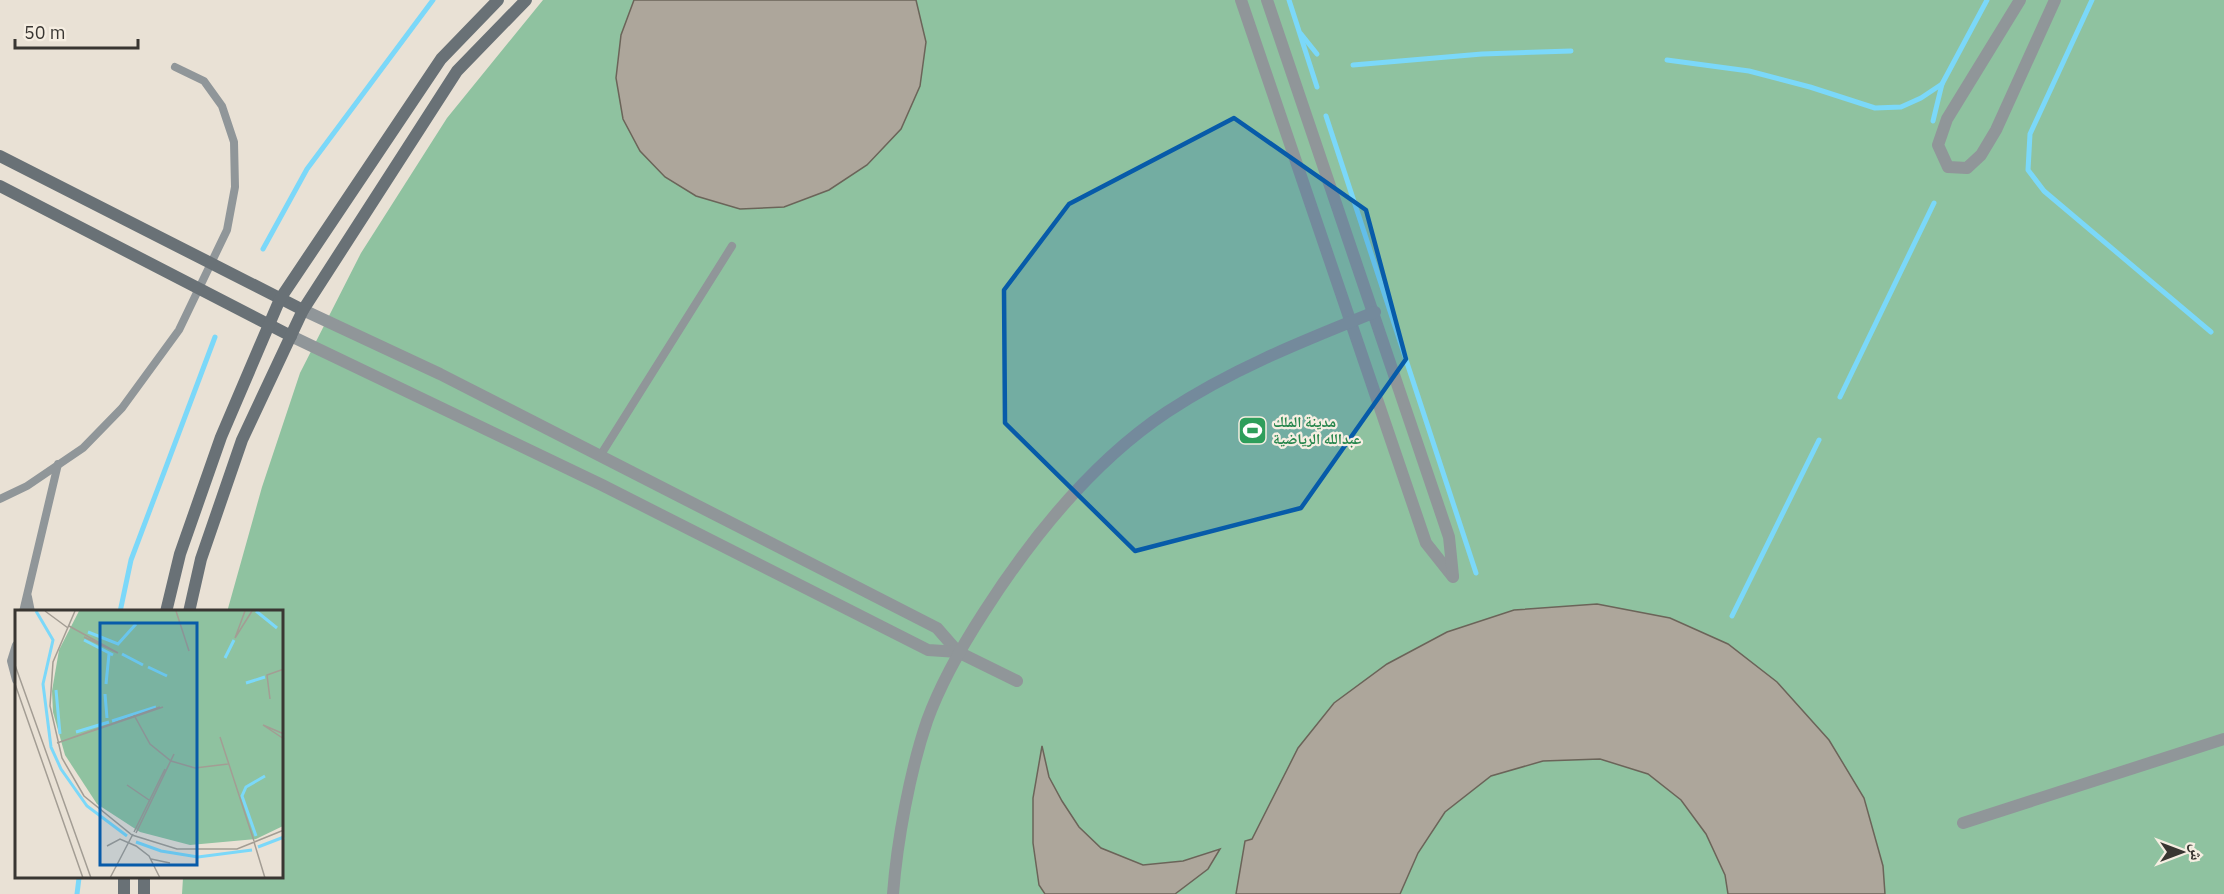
<svg xmlns="http://www.w3.org/2000/svg" width="2224" height="894" font-family="'IBM Plex Sans','Noto Naskh Arabic',sans-serif">
	<style>
		.green { fill: #8fc2a0 }
		.lines { fill: none; stroke-linecap: round; stroke-linejoin: round }
		.stream { stroke: #7bd8f9; stroke-width: 5 }
		.building { fill: #ada69b; stroke: #6b6459; stroke-width: 1.5 }
		.lane { stroke: #909699; stroke-width: 8 }
		.street { stroke: #909699; stroke-width: 12 }
		.secondary { stroke: #697176; stroke-width: 12 }
		.marked { fill: #075ba9; fill-opacity: 0.2; stroke: #075ba9; stroke-width: 4.5; stroke-linejoin: round }
		.labels { text-anchor: middle; dominant-baseline: central; stroke-width: 4.5; stroke-linejoin: round; paint-order: stroke }
		.leisure-label { font-size: 15px; font-weight: bold; fill: #27864d; stroke: #f6eee2; text-anchor: start }
		.inset-river { fill: none; stroke: #7bd8f9; stroke-width: 3 }
		.inset-road { fill: none; stroke: #a39d94; stroke-width: 1.5 }
		.view { fill: #075ba9; fill-opacity: 0.15; stroke: #075ba9; stroke-width: 3 }
		.inset-edge { fill: none; stroke: #393632; stroke-width: 3 }
	</style>
	<rect width="100%" height="100%" fill="#e9e1d5"/>
	<!-- green -->
	<polygon class="green" points="543,0 2224,0 2224,894 182,894 183,878 282,878 282,612 227,612 262,487 300,373 361,253 447,118"/>
	<g class="lines">
		<!-- stream -->
		<g class="stream">
			<polyline points="1289,0 1317,87"/>
			<polyline points="2092,0 2030,134 2028,170 2044,191 2211,332"/>
			<polyline points="1301,34 1317,54"/>
			<polyline points="1667,60 1749,71 1810,87 1875,108 1901,107 1921,98 1942,84"/>
			<polyline points="1353,65 1482,54 1571,51"/>
			<polyline points="1326,116 1476,573"/>
			<polyline points="1933,121 1942,84 1987,0"/>
			<polyline points="263,249 307,169 433,0"/>
			<polyline points="1840,397 1934,203"/>
			<polyline points="120,612 131,560 215,337"/>
			<polyline points="1732,616 1819,440"/>
			<polyline points="77,894 79,878"/>
		</g>
	</g>
	<!-- building -->
	<g class="building">
		<polygon points="634,0 916,0 926,42 920,86 901,129 867,165 829,190 784,207 740,209 696,196 665,177 640,151 623,119 616,78 621,35"/>
		<polygon points="1597,604 1670,618 1728,644 1777,682 1829,740 1864,798 1883,866 1885,894 1728,894 1725,875 1706,834 1681,800 1648,774 1600,759 1543,761 1491,776 1445,812 1418,853 1400,894 1236,894 1245,841 1252,839 1298,748 1334,703 1387,664 1447,632 1514,610"/>
		<polygon points="1042,746 1049,777 1062,801 1079,827 1101,848 1143,865 1183,861 1220,849 1208,869 1175,894 1045,894 1039,885 1033,843 1033,798"/>
	</g>
	<g class="lines">
		<!-- lane -->
		<g class="lane">
			<polyline points="600,456 732,246"/>
			<polyline points="0,499 27,486 83,448 122,408 179,330 227,230 235,187 234,142 222,106 204,81 175,67"/>
			<polyline points="28,597 31,612"/>
			<polyline points="23,612 58,464"/>
			<polyline points="16,645 11,661 16,680"/>
		</g>
		<!-- street -->
		<g class="street">
			<polyline points="1241,0 1426,543 1453,577"/>
			<polyline points="1267,0 1449,537 1453,576"/>
			<polyline points="2020,0 1947,119 1938,145 1948,167 1967,168 1981,155 1996,130 2055,0"/>
			<polyline points="303,310 440,374 937,628 958,652"/>
			<polyline points="291,336 602,485 928,650 958,652 1017,681"/>
			<polyline points="1963,823 2224,739"/>
			<path d="M893,894C897,841 910,771 927,721C941,682 962,646 984,612C1032,537 1092,462 1167,412C1232,369 1303,341 1375,312"/>
		</g>
		<!-- secondary -->
		<g class="secondary">
			<polyline points="0,156 303,310"/>
			<polyline points="0,186 291,336"/>
			<polyline points="166,612 180,554 221,437 280,299 441,59 498,0"/>
			<polyline points="189,612 201,559 242,440 303,310 457,71 526,0"/>
			<polyline points="124,894 124,878"/>
			<polyline points="144,894 144,878"/>
		</g>
	</g>
	<!-- marked area -->
	<path class="marked" d="M1234,118L1366,210L1406,359L1301,508L1135,551L1005,423L1004,290L1069,204Z"/>
	<!-- icons -->
	<defs>
		<symbol id="stadium-square" viewBox="-11 -11 22 22"><rect x="-9" y="-9" width="18" height="18" rx="4" fill="#2e9e5b" stroke="#f6eee2"/><path d="M0-5a6.5 5 0 1 0 0 10a6.5 5 0 1 0 0-10ZM-3.5-1.8h7v3.6h-7Z" fill="#fff"/></symbol>
	</defs>
	<g fill-rule="evenodd">
		<use href="#stadium-square" x="1236" y="414" width="33" height="33"/>
	</g>
	<g class="labels">
		<!-- leisure labels -->
		<g class="leisure-label">
			<text x="1273" y="421">مدينة الملك<tspan x="1273" dy="17">عبدالله الرياضية</tspan></text>
		</g>
	</g>
	<!-- overview -->
	<g transform="translate(15 610)">
		<rect width="268" height="268" fill="#e9e1d5"/>
		<path d="M64,1H268V216L241,229L175,235L125,222L82,194L50,145L38,102L37,81L44,40Z" fill="#8fc2a0"/>
		<path class="inset-river" d="M21,1L38,30L28,74L36,137L46,159L72,196L112,226M241,1L262,18M73,22L103,34L121,14M69,30L98,45M107,44L128,55M210,48L219,30M133,57L152,66M231,73L250,67M91,74L94,44M41,80L45,124M90,84L92,108M97,111L141,97M61,122L94,112M241,226L227,186L231,177L250,166M121,232L146,241L183,247L237,240M243,237L269,227"/>
		<path class="inset-road" d="M30,1L53,18M60,1L38,52L35,96L47,148L69,186L117,225L162,239H222L269,220M161,1L174,41M54,16L103,43M69,27L103,43M220,28L237,1M220,28L230,1M0,55L76,268M0,74L68,268M255,89L252,65L269,59M119,105L135,134L156,151L180,158L213,154M248,115L269,129M248,115L269,124M205,127L239,231M42,133L148,97M42,133L145,97M112,175L134,190M119,222L150,159M121,223L159,144M239,232L250,268M92,236L105,229L121,236L134,246L145,268M136,249L155,253M95,268L118,224"/>
		<path class="view" d="M85,13H182V255H85Z"/>
		<rect width="268" height="268" class="inset-edge"/>
	</g>
	<!-- north arrow -->
	<g transform="translate(2182 852) rotate(90)" stroke="#f6eee2" stroke-width="4.5" paint-order="stroke">
	<path d="M0-4.5L10 22L0 15L-10 22Z" fill="#393632"/>
	<text y="-9" font-size="16" font-weight="bold" text-anchor="middle" fill="#393632">ش</text>
	</g>
	<!-- scale -->
	<path d="M15 39v9h123v-9" fill="none" stroke="#393632" stroke-width="3"/>
	<text x="24" y="39" font-size="18" fill="#393632" stroke="#f6eee2" stroke-width="4.5" paint-order="stroke">50 m</text>
</svg>
